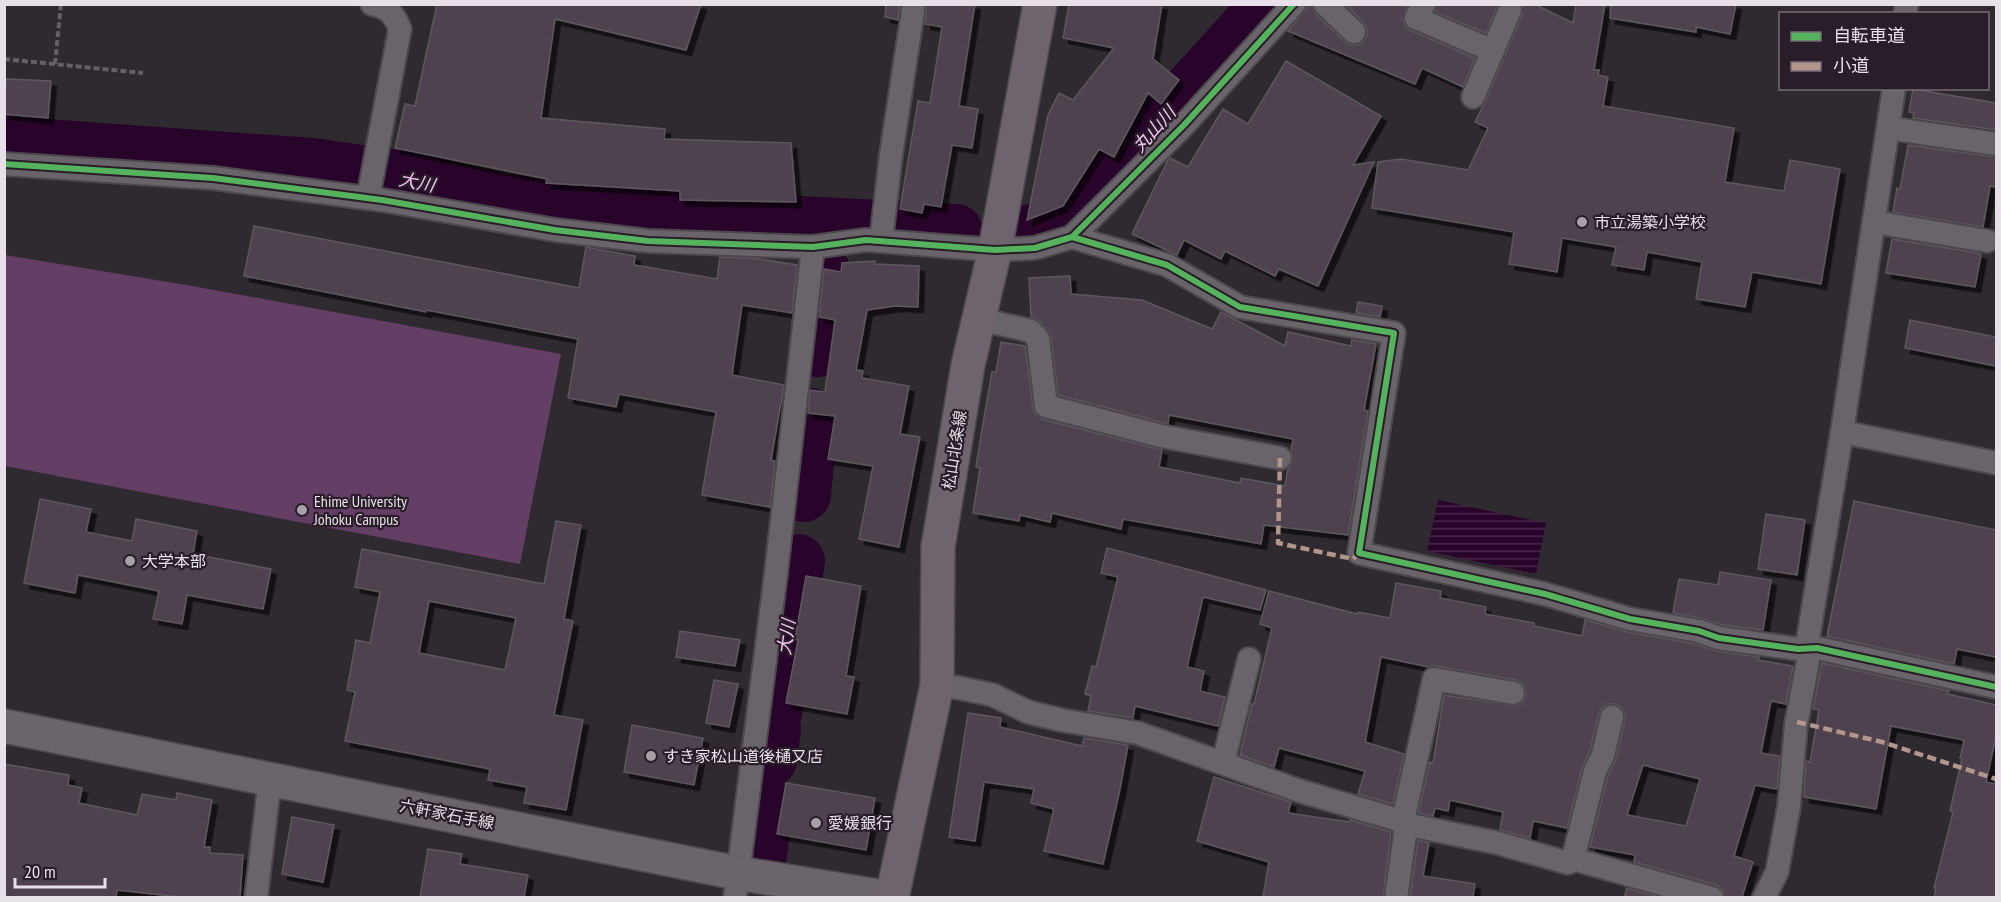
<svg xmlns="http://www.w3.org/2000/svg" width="2001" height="902" font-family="'PT Sans Narrow','Noto Sans JP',sans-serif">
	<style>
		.garden { fill: #643f65 }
		.water { fill: url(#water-rules) }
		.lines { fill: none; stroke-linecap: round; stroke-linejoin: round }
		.river { stroke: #28042a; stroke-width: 54 }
		.building { fill: #4f4250; stroke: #5c585c; stroke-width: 1.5; fill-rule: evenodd; filter: url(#shadow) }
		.minor-casing { stroke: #4d484d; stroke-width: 26 }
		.secondary-casing { stroke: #4d484d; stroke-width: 36 }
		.primary-casing { stroke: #4d484d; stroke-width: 36 }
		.path { stroke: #656065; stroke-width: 4; stroke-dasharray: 6 3; stroke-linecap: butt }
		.minor { stroke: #696469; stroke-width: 22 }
		.secondary { stroke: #6b646b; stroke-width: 33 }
		.primary { stroke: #6d646d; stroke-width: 33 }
		.quiet { stroke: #b2968c; stroke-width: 4.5; stroke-dasharray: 9 4.5; stroke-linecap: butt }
		.cycleway-casing { stroke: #281d28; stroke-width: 10 }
		.cycleway { stroke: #56b35d; stroke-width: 6 }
		.poi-dot { fill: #a7a0a7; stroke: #281d28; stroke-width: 2 }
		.labels { text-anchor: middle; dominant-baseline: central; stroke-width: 4.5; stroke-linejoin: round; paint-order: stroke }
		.poi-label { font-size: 16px; fill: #e8e0e8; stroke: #281d28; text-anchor: start }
		.street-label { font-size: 16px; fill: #e8e0e8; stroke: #281d28 }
		.water-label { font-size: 18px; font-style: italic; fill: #f8c4f8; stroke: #281d28 }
	</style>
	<defs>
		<pattern id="water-rules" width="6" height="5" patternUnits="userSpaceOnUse" patternTransform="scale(1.5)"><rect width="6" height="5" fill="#28042a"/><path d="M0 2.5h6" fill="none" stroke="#472849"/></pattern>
		<filter id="shadow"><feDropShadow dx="5.5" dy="5.5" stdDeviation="0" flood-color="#0009"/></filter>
	</defs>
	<rect width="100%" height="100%" fill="#2f2a2f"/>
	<!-- garden -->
	<polygon class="garden" points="5,255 198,287 561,354 520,564 5,466"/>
	<!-- water -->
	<polygon class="water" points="1438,500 1546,523 1536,574 1427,551"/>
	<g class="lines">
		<!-- river -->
		<g class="river">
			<polyline points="4,143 312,165 411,179 504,201 609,213 956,231"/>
			<polyline points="1025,232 1051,228 1105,183 1268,4"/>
			<polyline points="817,350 824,272"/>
			<polyline points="808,449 811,415"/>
			<polyline points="804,495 807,463"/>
			<polyline points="775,713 798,561"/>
			<polyline points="770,760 774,729"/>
			<polyline points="760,855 766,804"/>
		</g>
	</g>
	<!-- building -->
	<g class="building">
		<polygon points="437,4 701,4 686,50 555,19 541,118 665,129 664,139 791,143 796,202 680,200 680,191 546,183 547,179 395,148 405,104 415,106"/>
		<polygon points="886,4 900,4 898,20 885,17"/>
		<polygon points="927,4 975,4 959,106 978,109 972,148 952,145 941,207 924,204 922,213 900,209 918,101 930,103 942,27 925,24"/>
		<polygon points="1069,4 1162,4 1153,59 1179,80 1161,104 1148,93 1114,157 1099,149 1063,206 1027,220 1048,115 1059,93 1073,100 1114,48 1063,38"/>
		<polygon points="1310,4 1312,4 1316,14 1345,42 1351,45 1358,45 1363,42 1367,36 1367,29 1363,22 1345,4 1408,4 1403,19 1405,26 1410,30 1475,58 1463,87 1422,68 1415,84 1288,31"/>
		<polygon points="1437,4 1498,4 1486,33 1435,12"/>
		<polygon points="1522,4 1534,4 1573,23 1576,4 1605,4 1594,70 1599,70 1598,75 1608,77 1603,106 1734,128 1725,182 1784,191 1790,160 1840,169 1821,284 1752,272 1745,307 1696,299 1702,262 1647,252 1644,270 1612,265 1616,247 1562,238 1557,272 1509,264 1514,232 1372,208 1378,162 1401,159 1468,170 1488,128 1475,122 1485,102 1522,15"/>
		<polygon points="1611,4 1736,4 1730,34 1696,27 1696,32 1610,18"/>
		<polygon points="1286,61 1381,116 1353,165 1374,162 1318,286 1279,269 1275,276 1225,251 1221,259 1184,240 1177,255 1132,234 1168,160 1170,158 1188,167 1223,109 1248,124"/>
		<polygon points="6,79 51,81 48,118 4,114"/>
		<polygon points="1913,89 1996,103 1996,130 1913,118 1914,113 1909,112"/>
		<polygon points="1908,145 1996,157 1996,187 1990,186 1983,227 1893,212 1897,188 1900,189"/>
		<polygon points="254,226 579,288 586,247 635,256 634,265 717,279 720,257 753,258 797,265 792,313 742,305 732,375 784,385 771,460 775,461 770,507 702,495 716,412 619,394 616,407 568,398 578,339 427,310 426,312 244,276"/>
		<polygon points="1892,239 1978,253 1981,255 1975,287 1886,273"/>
		<polygon points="875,261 875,264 919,266 918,307 895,306 867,310 856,370 863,371 862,378 909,386 900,434 920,437 899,547 859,539 873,466 828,459 835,416 808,413 810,390 825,392 835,320 819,317 824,269 841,272 842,263"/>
		<polygon points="1070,276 1071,294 1142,300 1212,329 1221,312 1285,346 1288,332 1351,346 1352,340 1376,344 1364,410 1368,411 1348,535 1264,525 1261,544 1123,519 1121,529 1052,513 1050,522 1020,515 1019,521 973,513 980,468 976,467 981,435 992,372 996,372 1001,342 1025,346 1033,408 1035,414 1042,419 1162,450 1159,467 1240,483 1241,478 1285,486 1288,469 1293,460 1291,451 1293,439 1169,415 1168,424 1164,423 1058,395 1051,337 1041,322 1031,317 1029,278"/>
		<polygon points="1358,302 1382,306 1380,317 1356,313"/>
		<polygon points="1910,320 1996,337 1996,366 1905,348"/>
		<polygon points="40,499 91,509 86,532 132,541 136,519 197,531 193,554 271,569 263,609 187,595 182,624 153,619 159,591 78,575 75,593 24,583"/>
		<polygon points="1854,501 1996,530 1996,657 1957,649 1954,664 1827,636"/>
		<polygon points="1766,514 1805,520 1797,575 1758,569"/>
		<path d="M556,521L581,525L564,619L573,621L554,715L583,720L566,810L524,803L527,787L488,780L490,769L345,741L355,692L347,690L356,640L370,643L380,592L355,587L362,549L544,584ZM429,601L516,618L505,670L419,653Z"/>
		<polygon points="1107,548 1266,590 1260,610 1203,597 1187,667 1204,671 1200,691 1225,697 1218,726 1135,706 1133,718 1088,711 1091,696 1085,694 1092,666 1096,667 1118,577 1101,573"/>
		<polygon points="1720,572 1771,580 1763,630 1722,625 1701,618 1673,613 1679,579 1718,585"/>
		<polygon points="806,576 861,586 846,676 854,677 847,714 786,703 798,640 795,639"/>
		<path d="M1396,583L1441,591L1440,598L1486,607L1485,614L1534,623V626L1582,636L1585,620L1628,632L1696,644L1717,651L1759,657L1758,660L1793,666L1786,704L1771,701L1761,753L1780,756L1777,789L1755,785L1734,856L1753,862L1742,897H1725L1722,889L1716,885L1634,862L1635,855L1590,847L1608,776L1616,758L1625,720V713L1621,707L1616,704H1608L1602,708L1599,713L1590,750L1582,768L1567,828L1533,821L1530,838L1500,830L1503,812L1450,800L1448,811L1435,808L1433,816L1418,813L1430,762L1433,763L1444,695L1517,706L1523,702L1526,695L1525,688L1522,683L1515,680L1436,666L1429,667L1381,657L1365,742L1404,754L1393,804L1358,794L1365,771L1279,748L1274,767L1240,755L1252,704H1254L1272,628L1260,624L1269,591L1357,614L1358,612L1390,618ZM1643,765L1700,779L1686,826L1627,815Z"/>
		<polygon points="680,631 740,640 735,666 676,657"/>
		<polygon points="1822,663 1949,691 1948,694 1996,705 1996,736 1986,782 1996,784 1996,897 1934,897 1936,888 1934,888 1953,812 1950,811 1962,758 1960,758 1964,740 1891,726 1876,809 1804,797 1806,761 1810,762 1819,710 1813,709"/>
		<polygon points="714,680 738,684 729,727 706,723"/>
		<polygon points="968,713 1001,718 1000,727 1082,746 1084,738 1128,745 1120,789 1103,864 1044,851 1054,809 1031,803 1034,789 984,782 975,841 949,837"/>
		<polygon points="632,725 703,738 694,785 624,772"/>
		<polygon points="4,764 69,775 68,785 82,788 79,803 137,815 142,794 176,800 177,793 212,800 204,847 210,847 210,853 243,855 240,897 181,897 117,890 116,897 4,897"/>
		<polygon points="1214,777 1291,802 1288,813 1349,822 1350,820 1391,832 1383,897 1263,897 1269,862 1197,841"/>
		<polygon points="786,783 875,798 866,850 777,834"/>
		<polygon points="292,817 334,825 323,882 282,874"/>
		<polygon points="1418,840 1429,843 1423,876 1475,884 1473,897 1410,897"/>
		<polygon points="428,849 462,854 460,864 528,875 524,897 420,897"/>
		<polygon points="1627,888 1660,897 1624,897"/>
	</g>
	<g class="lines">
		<defs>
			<g id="minor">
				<polyline points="1325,4 1354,32"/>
				<polyline points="1424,4 1416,18 1493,51"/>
				<polyline points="1905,14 1907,4"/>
				<polyline points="1473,97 1510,10"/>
				<polyline points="1888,128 1996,144"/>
				<polyline points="4,164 213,178 382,200 555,230 648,241 813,247 866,240 995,250 1035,248 1072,237 1184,125 1294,4"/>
				<path d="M368,198L400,29C394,14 389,8 372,4"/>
				<polyline points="1874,222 1987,241"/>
				<polyline points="1072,237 1167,265 1240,307 1394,333 1359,553 1545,594 1630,619 1699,631 1719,638 1798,649 1817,648 1996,687"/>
				<polyline points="881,241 891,155 914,4"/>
				<polyline points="979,319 1031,331 1038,339 1046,406 1161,436 1280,458"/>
				<polyline points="1842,432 1996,463"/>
				<polyline points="937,685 960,688 993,695 1028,712 1061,720 1138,733 1300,791 1395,819 1405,824 1498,843 1568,863 1573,859 1712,898"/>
				<polyline points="1223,763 1249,659"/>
				<polyline points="1573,859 1595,771 1603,755 1612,717"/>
				<polyline points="256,898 270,779"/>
				<polyline points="735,898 776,573 813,247"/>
				<polyline points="1396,898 1405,834 1404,816 1434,679 1513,693"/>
				<polyline points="1764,898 1777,872 1789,806 1796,725 1808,661 1808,639 1842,432 1894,88"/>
			</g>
			<polyline id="secondary" points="4,726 737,873 890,898"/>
			<polyline id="primary" points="892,898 937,685 938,547 968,365 995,250 1040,4"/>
		</defs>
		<!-- minor casing -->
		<use href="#minor" class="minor-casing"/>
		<!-- secondary casing -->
		<use href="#secondary" class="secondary-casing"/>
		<!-- primary casing -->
		<use href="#primary" class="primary-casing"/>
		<!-- path -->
		<g class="path">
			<polyline points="4,59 143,73"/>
			<polyline points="55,64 61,4"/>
		</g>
		<!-- minor -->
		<use href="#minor" class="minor"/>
		<!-- secondary -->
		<use href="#secondary" class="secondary"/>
		<!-- primary -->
		<use href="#primary" class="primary"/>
		<!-- quiet -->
		<g class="quiet">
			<polyline points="1280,458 1278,543 1353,559 1359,553"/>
			<polyline points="1797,722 1882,742 1996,779"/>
		</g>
		<defs>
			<g id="cycleway">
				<polyline points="4,164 213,178 382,200 555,230 648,241 813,247 866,240 995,250 1035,248 1072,237 1184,125 1294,4"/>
				<polyline points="1072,237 1167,265 1240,307 1394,333 1359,553 1545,594 1630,619 1699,631 1719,638 1798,649 1817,648 1996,687"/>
			</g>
		</defs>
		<!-- cycleway casing -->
		<use href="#cycleway" class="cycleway-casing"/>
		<!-- cycleway -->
		<use href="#cycleway" class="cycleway"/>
	</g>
	<!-- markers -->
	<g class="poi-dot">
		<circle cx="1582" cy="222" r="6"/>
		<circle cx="302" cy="510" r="6"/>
		<circle cx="130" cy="561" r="6"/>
		<circle cx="651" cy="756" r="6"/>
		<circle cx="816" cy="823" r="6"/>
	</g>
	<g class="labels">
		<!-- poi labels -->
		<g class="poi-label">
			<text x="1594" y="222">市立湯築小学校</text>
			<text x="314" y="501">Ehime University<tspan x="314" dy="18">Johoku Campus</tspan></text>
			<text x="142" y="561">大学本部</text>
			<text x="663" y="756">すき家松山道後樋又店</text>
			<text x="828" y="823">愛媛銀行</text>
		</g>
		<!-- street labels -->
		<g class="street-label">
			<text transform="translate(954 450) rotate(-81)">松山北条線</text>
			<text transform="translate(447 814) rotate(11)">六軒家石手線</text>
		</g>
		<!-- water labels -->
		<g class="water-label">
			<text transform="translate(1154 129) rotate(-48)">丸山川</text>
			<text transform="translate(417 182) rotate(11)">大川</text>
			<text transform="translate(786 637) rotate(-82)">大川</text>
		</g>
	</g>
	<!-- border -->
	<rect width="2001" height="902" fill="none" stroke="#e8e0e8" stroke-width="12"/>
	<!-- legend -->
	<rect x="1779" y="12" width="210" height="78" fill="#281d28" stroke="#756b75" stroke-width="1.5"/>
	<rect x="1791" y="32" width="30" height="9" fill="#56b35d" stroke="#756b75" stroke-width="1.5"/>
	<text x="1833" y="42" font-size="18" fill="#e8e0e8">自転車道</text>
	<rect x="1791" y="62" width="30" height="9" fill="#b2968c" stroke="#756b75" stroke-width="1.5"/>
	<text x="1833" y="72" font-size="18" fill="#e8e0e8">小道</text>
	<!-- scale -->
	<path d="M15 878v9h90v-9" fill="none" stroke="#e8e0e8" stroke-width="3"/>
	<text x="24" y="878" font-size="18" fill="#e8e0e8" stroke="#281d28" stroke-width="4.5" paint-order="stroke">20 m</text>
</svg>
